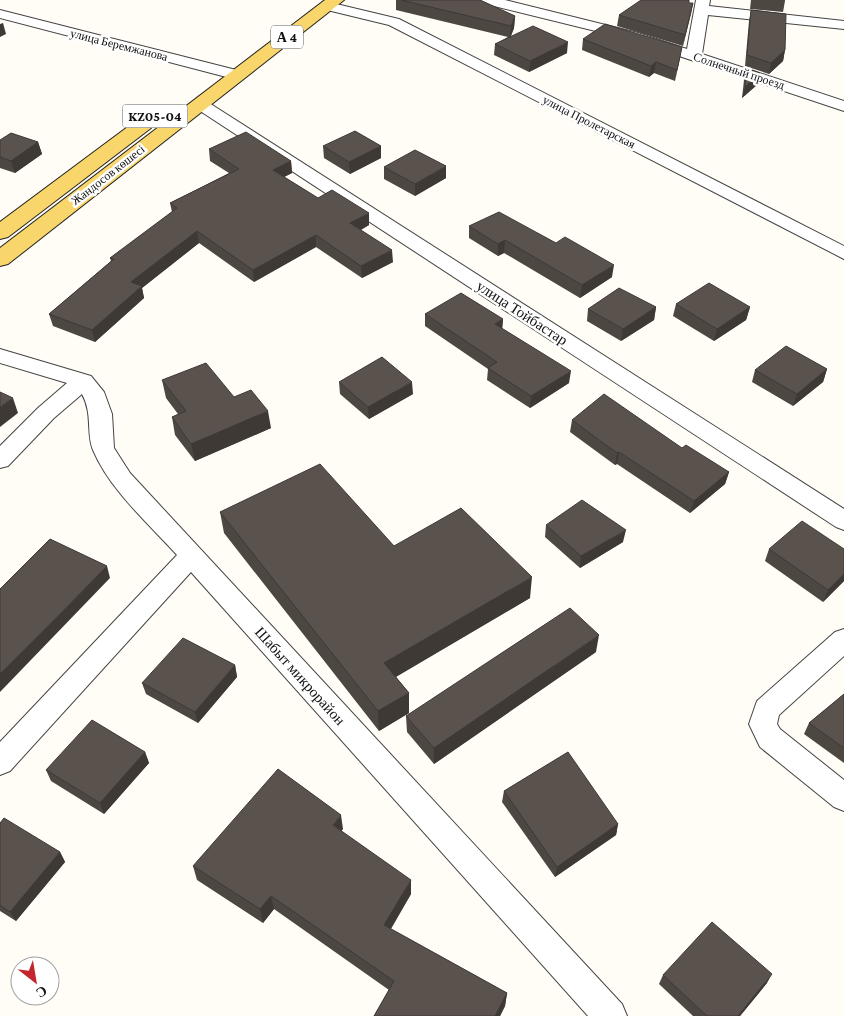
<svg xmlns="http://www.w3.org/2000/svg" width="844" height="1016" font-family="'Crimson Pro',serif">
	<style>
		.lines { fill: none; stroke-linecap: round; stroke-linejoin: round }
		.minor-casing { stroke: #444; stroke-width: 2 }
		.primary-casing { stroke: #222; stroke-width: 2 }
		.minor { fill: #fff; fill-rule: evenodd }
		.primary { fill: #f9d66b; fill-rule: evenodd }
		.wall { fill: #4d4742 }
		.shaded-wall { fill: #3f3936 }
		.building { fill: #5a524d; stroke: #3f3936 }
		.labels { text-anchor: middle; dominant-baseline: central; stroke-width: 5; stroke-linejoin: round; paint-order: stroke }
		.far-street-label { font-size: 12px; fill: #111; stroke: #fff }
		.shield { fill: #fff; stroke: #585858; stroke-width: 1 }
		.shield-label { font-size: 14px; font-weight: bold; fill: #111 }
		.street-label { font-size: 15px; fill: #111; stroke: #fff }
	</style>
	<rect width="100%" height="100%" fill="#fffdf5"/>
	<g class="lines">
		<defs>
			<g id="minor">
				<polygon points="480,0 505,0 638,33 687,49 696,0 710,0 709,6 844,21 844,29 708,15 702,54 844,101 844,111 628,39 482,3"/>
				<polygon points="328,2 399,19 844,246 844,259 389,25 323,9 321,6"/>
				<polygon points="0,10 244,72 246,75 238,80 0,18"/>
				<polygon points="200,99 206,101 844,509 844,530 836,527 194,107 192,104"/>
				<path d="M0,349L91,376L104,392L112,414L114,448L130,473L622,1004L627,1016H588L191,572L10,771L0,775V742L177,555C148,523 110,490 93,450C86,434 93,414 82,394L54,418L8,466L0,468V446L38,408L67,383L0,363Z"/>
				<polygon points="844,629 844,656 779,715 777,724 780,729 844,780 844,811 834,807 760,747 749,724 757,701 835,632"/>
			</g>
			<g id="primary">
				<polygon points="325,0 344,0 8,264 0,266 0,248"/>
				<polygon points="144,118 151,120 154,124 151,128 8,237 0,239 0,222 137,120"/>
			</g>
		</defs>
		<!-- minor casing -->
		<use href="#minor" class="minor-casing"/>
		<!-- primary casing -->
		<use href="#primary" class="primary-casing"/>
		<!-- minor -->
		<use href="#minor" class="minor"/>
		<!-- primary -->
		<use href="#primary" class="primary"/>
	</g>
	<!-- wall -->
	<g class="wall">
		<polygon points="396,0 480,0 515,16 514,28 511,36 567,53 529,72 494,55 495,44 508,37 396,10"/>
		<polygon points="751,0 785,0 785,1 783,12 750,9"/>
		<polygon points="689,3 693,3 683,46 617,26 619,15"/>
		<polygon points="751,10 785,50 783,61 769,74 745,66 749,21"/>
		<polygon points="583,39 682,47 675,81 654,73 649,77 582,50"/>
		<polygon points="746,68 758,84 742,98 744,80"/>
		<polygon points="0,140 38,142 42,154 15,173 0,168"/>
		<polygon points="323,146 381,146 381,158 350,174 324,158"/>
		<polygon points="209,149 291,161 292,173 284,177 318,198 369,225 361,230 393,262 362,278 316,247 254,282 199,243 142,288 144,298 95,342 53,326 49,314 111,261 110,258 172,212 170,203 229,173 210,161"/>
		<polygon points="384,167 446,178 415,196 384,179"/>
		<polygon points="469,226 556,243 612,277 580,298 504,253 498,256 469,238"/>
		<polygon points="676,304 750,307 746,320 714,341 673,316"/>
		<polygon points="656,307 654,320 621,341 587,321 588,309"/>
		<polygon points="425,314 503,319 502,329 569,383 530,408 487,380 488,369 425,326"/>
		<polygon points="827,369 823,382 793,406 752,382 755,370"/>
		<polygon points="162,380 234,397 271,428 195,461 175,435 172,417 178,414 166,398"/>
		<polygon points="339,382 413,394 369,419 340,394"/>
		<polygon points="572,420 682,448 729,472 725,484 690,513 617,464 615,465 570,432"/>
		<polygon points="220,512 394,546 530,598 396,677 409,693 409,713 379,731 224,533"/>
		<polygon points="546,525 623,542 580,568 545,537"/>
		<polygon points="769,549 844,581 823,602 765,561"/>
		<polygon points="596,652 434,764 407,732 406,716"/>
		<polygon points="235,665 237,677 198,723 146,694 142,683"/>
		<polygon points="844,694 844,763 804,734 809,723"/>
		<polygon points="145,752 149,763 104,814 51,781 46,770"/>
		<polygon points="504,791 618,824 616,835 555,877 502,802"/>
		<polygon points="0,823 60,852 65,862 16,921 0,911"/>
		<polygon points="343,829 341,831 411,894 391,929 507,993 505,1006 500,1016 374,1016 389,990 274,909 263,923 197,880 193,866"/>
		<polygon points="663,975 767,983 740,1016 693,1016 659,984"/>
	</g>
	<!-- shaded-wall -->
	<g class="shaded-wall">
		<polygon points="693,3 691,14 683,46 685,35"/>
		<polygon points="515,16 514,28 510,38 511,26"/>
		<polygon points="3,23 6,34 0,37 0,24"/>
		<polygon points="568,42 567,53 529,72 530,61"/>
		<polygon points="682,47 680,58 675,81 677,70"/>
		<polygon points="785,50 783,61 769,74 771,63"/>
		<polygon points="656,62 654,73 649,77 651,66"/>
		<polygon points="760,73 758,84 742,98 745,87"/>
		<polygon points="38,142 42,154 15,173 11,161"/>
		<polygon points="381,146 381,158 350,174 349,162"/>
		<polygon points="291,161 292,173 274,182 273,170"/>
		<polygon points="446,166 446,178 415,196 415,184"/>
		<polygon points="369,213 369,225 351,235 350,223"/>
		<polygon points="197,231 199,243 142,288 144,298 95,342 92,330 131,282"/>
		<polygon points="316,235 316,247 254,282 253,270"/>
		<polygon points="505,240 504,253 498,256 498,244"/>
		<polygon points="392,250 393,262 362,278 361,266"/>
		<polygon points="614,265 612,277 580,298 582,285"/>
		<polygon points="656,307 654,320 621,341 623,329"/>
		<polygon points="750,307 746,320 714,341 717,329"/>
		<polygon points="503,319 502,331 495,324"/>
		<polygon points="827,369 823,382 793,406 797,394"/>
		<polygon points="571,371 569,383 530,408 531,396"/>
		<polygon points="412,382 413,394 369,419 368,407"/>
		<polygon points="13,398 18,413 0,427 0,407"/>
		<polygon points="268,411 271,428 195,461 191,444"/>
		<polygon points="619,452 617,464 615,465 617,453"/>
		<polygon points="729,472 725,484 690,513 694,501"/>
		<polygon points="626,530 623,542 580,568 581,556"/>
		<polygon points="107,566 110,578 0,692 0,674"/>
		<polygon points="844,574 844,581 823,602 828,590"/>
		<polygon points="532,577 530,598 385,683 384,663"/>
		<polygon points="599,635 596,652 434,764 434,748"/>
		<polygon points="235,665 237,677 198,723 195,712"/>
		<polygon points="409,693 409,713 379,731 378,711"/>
		<polygon points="145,752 149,763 104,814 100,803"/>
		<polygon points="341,815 343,829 334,839 333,825"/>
		<polygon points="618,824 616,835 555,877 557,867"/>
		<polygon points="60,852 65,862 16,921 10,912"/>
		<polygon points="411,880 411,894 385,938 384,925"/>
		<polygon points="271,896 274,909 263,923 260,909"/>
		<polygon points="772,974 767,983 740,1016 738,1016"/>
		<polygon points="507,993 505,1006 500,1016 495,1016"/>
	</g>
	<!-- building -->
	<g class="building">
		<polygon points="401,0 480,0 515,16 511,26"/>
		<polygon points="641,0 689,0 689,3 693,3 685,35 619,15"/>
		<polygon points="751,10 786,14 785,50 771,63 747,55"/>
		<polygon points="605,24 682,47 677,70 656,62 651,66 583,39"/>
		<polygon points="533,26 568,42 530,61 495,44"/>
		<polygon points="746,68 760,73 745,87"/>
		<polygon points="355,131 381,146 349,162 323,146"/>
		<polygon points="246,132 291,161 273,170 318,198 332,190 369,213 350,223 392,250 361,266 316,235 253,270 197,231 131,282 142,286 92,330 49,314 114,259 110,258 177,208 170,203 239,169 209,149"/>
		<polygon points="11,133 38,142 11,161 0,157 0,140"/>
		<polygon points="415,150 446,166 415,184 384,167"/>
		<polygon points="499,212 556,243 565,237 614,265 582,285 505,240 498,244 469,226"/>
		<polygon points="709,283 750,307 717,329 676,304"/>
		<polygon points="619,288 656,307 623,329 588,309"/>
		<polygon points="461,293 503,319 495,324 571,371 531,396 488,368 497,362 425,314"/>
		<polygon points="786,346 827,369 797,394 755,370"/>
		<polygon points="382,357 412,382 368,407 339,382"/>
		<polygon points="206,363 234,397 251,390 268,411 191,444 172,417 186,411 162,380"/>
		<polygon points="0,392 13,398 0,407"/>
		<polygon points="604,394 682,448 686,445 729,472 694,501 619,452 617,453 572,420"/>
		<polygon points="320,464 394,546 461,508 532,577 384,663 409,693 378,711 220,512"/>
		<polygon points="582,500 626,530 581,556 546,525"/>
		<polygon points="802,521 844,549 844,574 828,590 769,549"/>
		<polygon points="50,539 107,566 0,674 0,589"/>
		<polygon points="570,608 599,635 434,748 406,716"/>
		<polygon points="183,638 235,665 195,712 142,683"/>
		<polygon points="844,694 844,748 809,723"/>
		<polygon points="92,720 145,752 100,803 46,770"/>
		<polygon points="568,752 618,824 557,867 504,791"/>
		<polygon points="278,769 341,815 333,825 411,880 384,925 507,993 495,1016 374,1016 394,981 271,896 260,909 193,866"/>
		<polygon points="4,818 60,852 10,912 0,905 0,823"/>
		<polygon points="712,922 772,974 738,1016 707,1016 663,975"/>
	</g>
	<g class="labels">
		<!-- far-street labels -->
		<g class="far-street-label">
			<text transform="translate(119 45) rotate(14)">улица Беремжанова</text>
			<text transform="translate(739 71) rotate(18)">Солнечный проезд</text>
			<text transform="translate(589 122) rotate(27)">улица Пролетарская</text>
			<text transform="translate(108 175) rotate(-38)">Жандосов көшесі</text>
		</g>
		<!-- shield labels -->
		<g class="shield">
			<rect x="271" y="25.5" width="32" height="23" rx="4"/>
			<rect x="122.5" y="104.5" width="65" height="23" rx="4"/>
		</g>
		<g class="shield-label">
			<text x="287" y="37">А 4</text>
			<text x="155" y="116">KZ05-04</text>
		</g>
		<!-- street labels -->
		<g class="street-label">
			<text transform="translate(522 313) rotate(33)">улица Тойбастар</text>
			<text transform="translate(300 676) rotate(48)">Шабыт микрорайон</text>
		</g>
	</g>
	<!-- north arrow -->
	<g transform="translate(35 981) rotate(149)"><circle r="24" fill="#ffffff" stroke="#a0a0a0"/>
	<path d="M0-4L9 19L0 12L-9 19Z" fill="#c4262e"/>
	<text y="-8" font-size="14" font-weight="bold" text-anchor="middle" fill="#111111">С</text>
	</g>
</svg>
